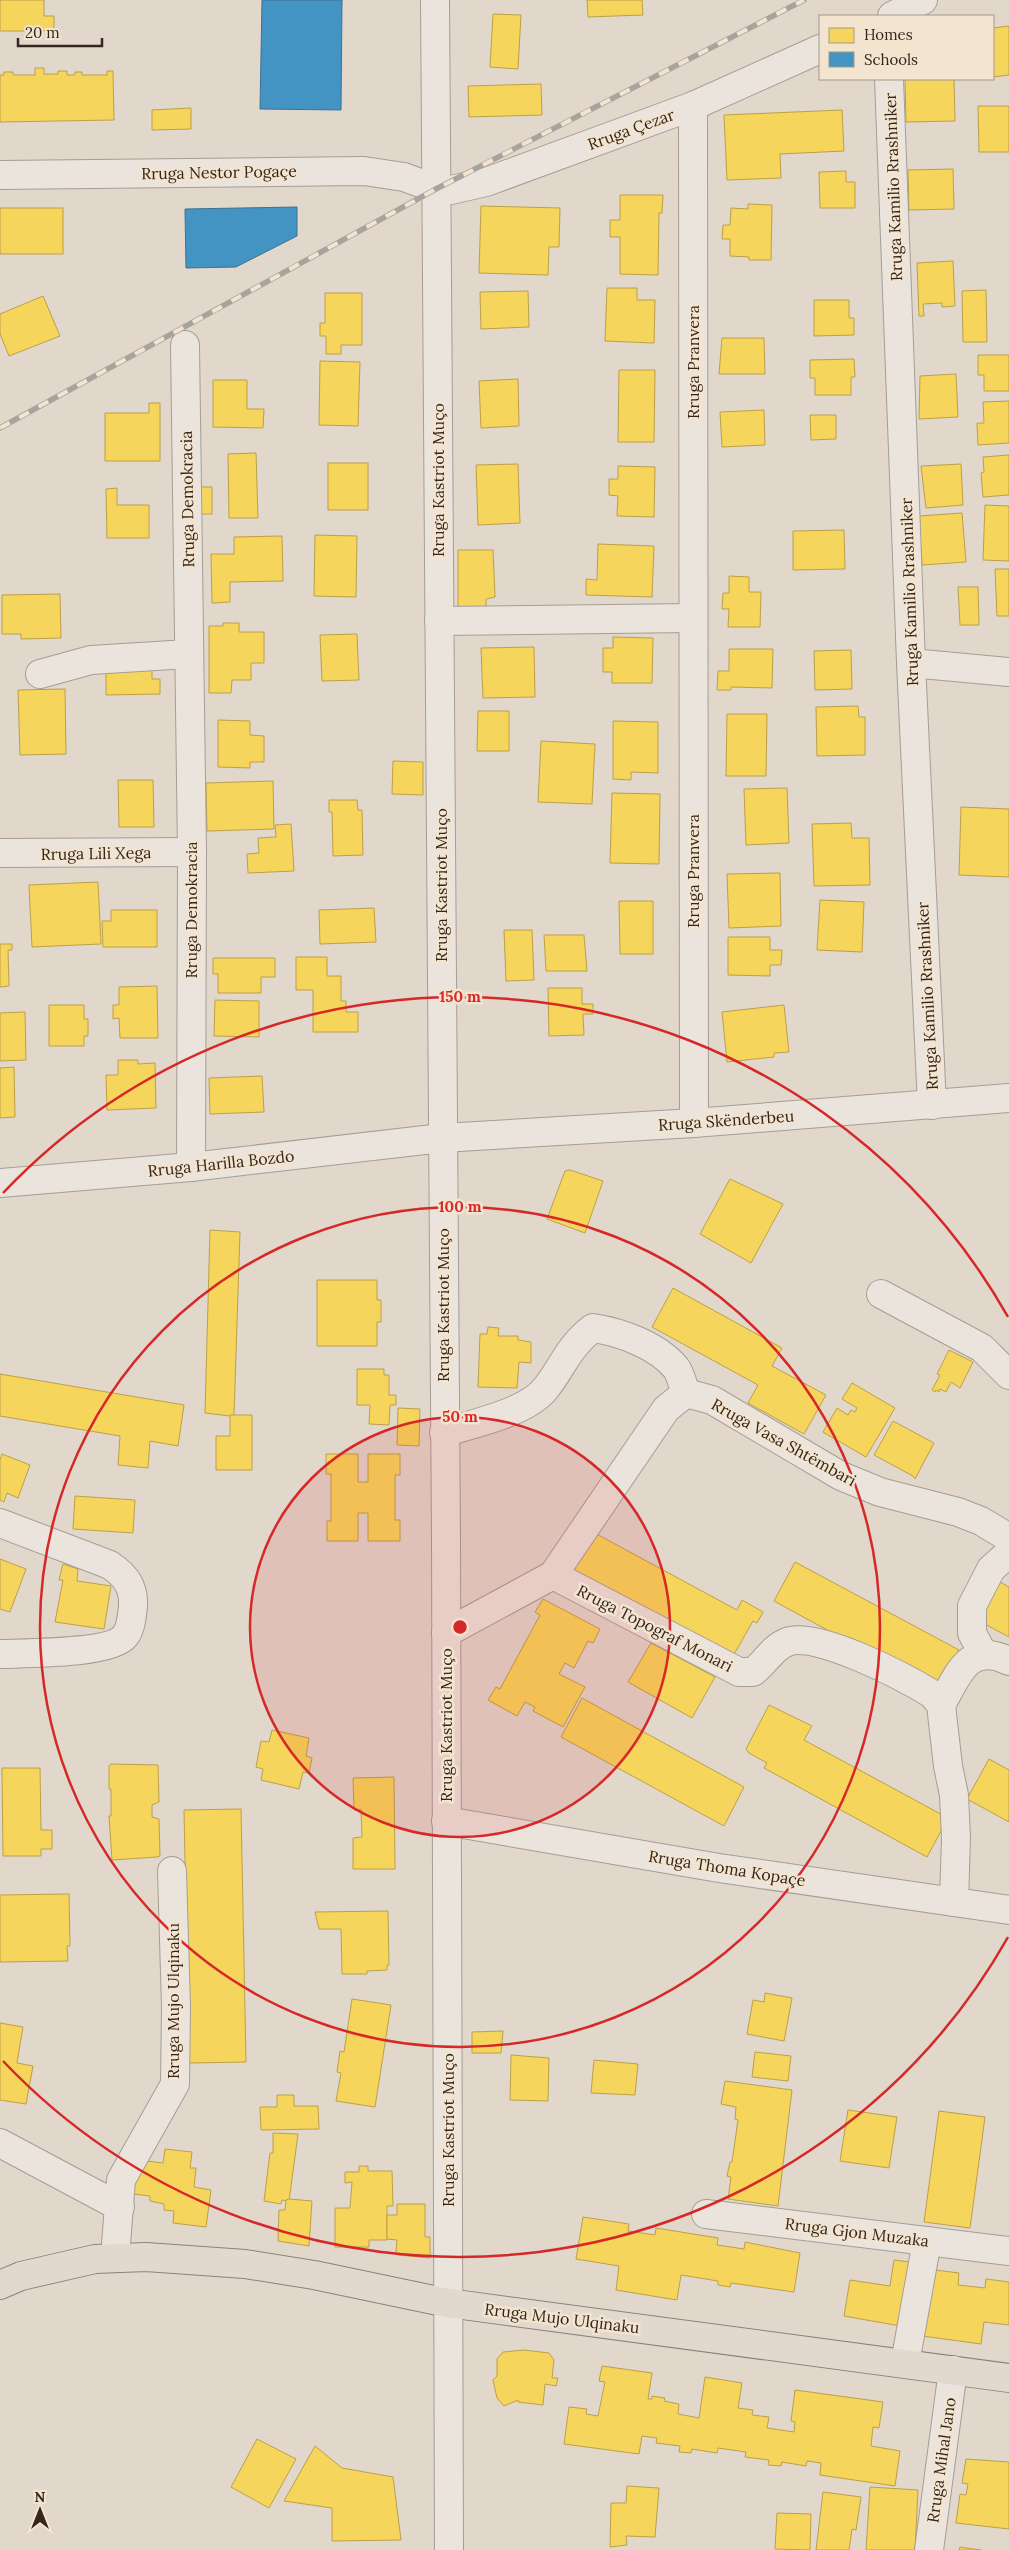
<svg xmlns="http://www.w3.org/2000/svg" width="1009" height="2550" font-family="Lora,serif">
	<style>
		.homes { fill: #f6d55c; stroke: #bca049 }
		.schools { fill: #4393c3; stroke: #3e7291 }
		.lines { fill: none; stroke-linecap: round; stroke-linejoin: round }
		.minor-casing { stroke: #a69d95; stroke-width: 30 }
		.major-casing { stroke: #8c827b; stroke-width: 30 }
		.minor { stroke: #eae4dc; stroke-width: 28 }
		.major { stroke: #e1d9ce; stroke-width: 28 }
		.rail-casing { stroke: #a9a39d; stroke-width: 5.5 }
		.rail { stroke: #f3e4d0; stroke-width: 4; stroke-dasharray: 11; stroke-linecap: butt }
		.ring { fill: none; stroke: #d62828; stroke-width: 2.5 }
		.labels { text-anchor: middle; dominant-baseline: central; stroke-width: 5; stroke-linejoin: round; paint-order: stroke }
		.street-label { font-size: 16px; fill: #34251d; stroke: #f3e4d0 }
		.centre { fill: #d62828; stroke: #f3e4d0; stroke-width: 2.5 }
		.ring-label { font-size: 15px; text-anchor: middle; font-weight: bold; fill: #d62828; stroke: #f3e4d0; stroke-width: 5; stroke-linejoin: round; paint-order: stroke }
	</style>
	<rect width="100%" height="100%" fill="#e1d7cb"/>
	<!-- homes -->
	<g class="homes">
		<polygon points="0,0 44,0 44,16 54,16 54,31 0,31"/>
		<polygon points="587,0 642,0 643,15 588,17"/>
		<polygon points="493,14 521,15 518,69 490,67"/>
		<polygon points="1009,26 1009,75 993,77 993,28"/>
		<polygon points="35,68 44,68 44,74 58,74 58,71 67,71 67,75 75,75 75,72 82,72 82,75 107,75 107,71 113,71 114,120 0,122 0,75 4,75 4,72 13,72 13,75 35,75"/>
		<polygon points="905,79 954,79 955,121 906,122"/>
		<polygon points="541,84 542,115 469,117 468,86"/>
		<polygon points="978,106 1009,106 1009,152 979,152"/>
		<polygon points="191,108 191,129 152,130 152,110"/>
		<polygon points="842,110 844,151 780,154 781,178 727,180 724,115"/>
		<polygon points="953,169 954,209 909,210 908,170"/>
		<polygon points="846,171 846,182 855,182 855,208 820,208 819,172"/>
		<polygon points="620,195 663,195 662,213 659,213 658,275 620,274 620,237 610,237 610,220 620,220"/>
		<polygon points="748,204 772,205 771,260 749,260 749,257 730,256 730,239 722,239 723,225 730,225 731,208 748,209"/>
		<polygon points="481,206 560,208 559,247 549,247 548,275 479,273"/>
		<rect x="0" y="208" width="63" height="46"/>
		<polygon points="953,261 955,306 942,307 942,303 923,304 924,316 919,316 917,263"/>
		<polygon points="607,288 637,288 637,300 655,300 654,343 605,341"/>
		<polygon points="986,290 987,342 963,342 962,291"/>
		<polygon points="528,291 529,327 481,329 480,292"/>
		<polygon points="325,293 362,293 362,345 341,345 341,354 326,354 326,336 320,336 320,323 325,323"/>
		<polygon points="43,296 60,336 9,356 0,334 0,314"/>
		<polygon points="814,300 849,300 849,318 854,318 854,335 814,336"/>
		<polygon points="722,338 764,338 765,374 719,374"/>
		<polygon points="978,355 1009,355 1009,391 984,391 984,375 978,375"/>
		<polygon points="854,359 855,377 851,377 851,395 815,395 815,378 810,378 810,360"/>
		<polygon points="320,361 360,362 358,426 319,425"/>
		<polygon points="619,370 655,370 654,442 618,442"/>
		<polygon points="956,374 958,417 919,419 920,376"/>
		<polygon points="518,379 519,426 481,428 479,381"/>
		<polygon points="213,380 247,380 247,409 264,409 263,428 213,427"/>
		<polygon points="1009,401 1009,443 978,445 977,423 984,423 983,402"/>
		<polygon points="149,403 160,403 160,461 105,461 105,413 149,413"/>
		<polygon points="764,410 765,445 722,447 720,412"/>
		<polygon points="810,415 836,415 836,439 811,440"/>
		<polygon points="256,453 258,518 229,518 228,454"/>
		<polygon points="1009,455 1009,495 983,497 981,473 984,472 983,457"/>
		<rect x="328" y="463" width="40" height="47"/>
		<polygon points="518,464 520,523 478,525 476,465"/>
		<polygon points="961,464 963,505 926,508 921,466"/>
		<polygon points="618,466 655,467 654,517 617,516 618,496 609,495 609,479 618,479"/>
		<rect x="192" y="487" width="20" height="27"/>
		<polygon points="117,488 117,505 149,505 149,538 107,538 106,489"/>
		<polygon points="985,505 1009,506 1009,561 983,560"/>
		<polygon points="962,513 966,562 922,565 921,548 915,548 913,523 920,522 919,516"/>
		<polygon points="844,530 845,569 793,570 793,531"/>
		<polygon points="315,535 357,536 356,597 314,596"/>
		<polygon points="282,536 283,581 230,582 230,602 212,603 211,554 234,554 234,537"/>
		<polygon points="598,544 654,546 652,597 586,595 586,579 597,580"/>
		<polygon points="458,550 493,550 495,597 486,599 486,612 458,613"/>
		<polygon points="995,569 1009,569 1009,616 997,616"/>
		<polygon points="729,576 749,577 749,592 761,592 760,627 728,627 729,609 722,609 723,593 729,593"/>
		<polygon points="958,587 978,587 979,625 960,625"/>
		<polygon points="60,594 61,638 21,639 21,634 2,634 2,595"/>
		<polygon points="223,623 239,623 239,632 264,632 264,663 251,663 251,680 232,680 231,693 209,693 209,626 223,626"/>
		<polygon points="357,634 359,680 322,681 320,635"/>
		<polygon points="613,637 653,638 652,683 612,683 612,672 603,672 603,648 613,648"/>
		<polygon points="534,647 535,697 483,698 481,648"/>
		<polygon points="729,649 773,649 772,688 731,687 731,690 717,690 718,671 729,671"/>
		<polygon points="851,650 852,689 815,690 814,651"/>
		<polygon points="152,666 152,679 160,679 160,694 106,695 106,667"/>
		<polygon points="65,689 66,754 20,755 18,690"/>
		<polygon points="858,706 859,717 865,717 865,755 817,756 816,707"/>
		<polygon points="478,711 509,711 509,751 477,751"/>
		<polygon points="727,714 767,714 766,776 726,776"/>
		<polygon points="218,720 250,721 250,735 264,736 264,762 250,762 250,768 218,767"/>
		<polygon points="613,721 658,722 658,773 631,772 631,780 613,779"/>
		<polygon points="541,741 595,744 592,804 538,802"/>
		<polygon points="393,761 423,762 423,795 392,794"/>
		<polygon points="118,780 153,780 154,827 119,827"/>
		<polygon points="273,781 274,829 207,831 206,783"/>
		<polygon points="787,788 789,843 746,845 744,789"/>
		<polygon points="612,793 660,794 659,864 610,863"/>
		<polygon points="329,800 357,800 358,810 362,810 363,855 333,856 332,812 329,812"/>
		<polygon points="961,807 1009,809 1009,877 959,875"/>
		<polygon points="851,823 852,838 869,838 870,885 814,886 812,824"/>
		<polygon points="291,824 294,871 248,873 247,854 259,853 258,838 276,837 275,825"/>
		<polygon points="780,873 781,926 729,928 727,874"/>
		<polygon points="98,882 101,944 32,947 29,885"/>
		<polygon points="820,900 864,902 862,952 817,950"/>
		<polygon points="619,901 653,901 653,954 620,954"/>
		<polygon points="374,908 376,942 320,944 319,910"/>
		<polygon points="111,910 157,910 157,947 103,947 102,921 111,921"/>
		<polygon points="504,930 532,930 534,980 506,981"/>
		<polygon points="544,935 584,935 587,971 546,971"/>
		<polygon points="728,937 770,937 770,950 782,950 781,965 770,965 770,976 728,975"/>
		<polygon points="0,944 12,944 12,950 8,950 9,986 0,987"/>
		<polygon points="296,957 327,957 327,976 341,976 341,1001 346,1001 346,1012 358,1012 358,1032 313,1032 313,990 296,990"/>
		<polygon points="213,958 275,958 275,977 261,977 261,993 218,993 218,974 213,974"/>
		<polygon points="157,986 158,1038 120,1038 119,1018 113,1019 113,1005 119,1005 119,987"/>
		<polygon points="548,988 582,988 582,1004 593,1004 593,1014 583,1014 584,1035 549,1036"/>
		<polygon points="215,1000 259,1001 259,1037 214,1036"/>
		<polygon points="49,1005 84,1005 84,1019 88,1019 88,1036 84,1036 84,1046 49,1046"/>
		<polygon points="784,1005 789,1052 774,1053 774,1057 727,1062 722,1012"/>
		<polygon points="25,1012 26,1060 0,1061 0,1013"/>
		<polygon points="118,1060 138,1060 138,1064 155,1063 156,1108 107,1110 106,1075 118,1075"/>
		<polygon points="14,1067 15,1117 0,1118 0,1068"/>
		<polygon points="262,1076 264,1112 210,1114 209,1078"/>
		<polygon points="570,1170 603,1181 585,1233 547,1219 565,1171"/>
		<polygon points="730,1179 783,1204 751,1263 700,1234"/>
		<polygon points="210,1230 240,1232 234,1415 230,1416 205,1413"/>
		<polygon points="317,1280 377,1280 377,1300 381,1300 381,1322 377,1322 377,1346 317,1346"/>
		<polygon points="673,1288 782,1348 772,1366 826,1395 804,1434 748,1403 758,1385 652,1327"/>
		<polygon points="488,1327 499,1328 498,1336 518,1336 518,1340 531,1342 531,1363 519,1362 517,1388 478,1387 480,1334 487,1334"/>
		<polygon points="949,1350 973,1362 960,1388 951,1382 946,1392 940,1389 939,1392 936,1390 935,1392 932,1390 940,1375 937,1374"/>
		<polygon points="357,1369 384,1369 384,1375 389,1375 389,1395 396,1395 396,1405 390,1405 389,1425 369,1424 370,1405 357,1405"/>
		<polygon points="0,1374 184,1405 178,1446 150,1441 148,1468 118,1465 120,1436 0,1416"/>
		<polygon points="852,1383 895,1408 866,1457 823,1432 837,1408 848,1415 851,1410 855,1412 857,1408 842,1399"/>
		<polygon points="398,1408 420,1409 419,1446 397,1445"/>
		<polygon points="230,1415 252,1415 252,1470 216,1470 216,1436 230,1436"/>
		<polygon points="893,1421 934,1443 915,1479 913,1476 874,1455"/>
		<polygon points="2,1454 30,1465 18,1498 7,1493 4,1502 0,1500 0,1460"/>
		<polygon points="326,1454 358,1454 358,1482 368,1482 368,1454 400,1454 400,1475 395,1475 395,1520 400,1520 400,1541 368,1541 368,1513 358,1513 358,1541 327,1541 327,1521 331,1521 331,1474 326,1474"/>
		<polygon points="75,1496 135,1500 133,1533 73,1529"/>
		<polygon points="591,1531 737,1610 742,1600 763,1612 757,1623 753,1621 732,1658 569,1570"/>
		<polygon points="0,1559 26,1569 10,1612 0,1609"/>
		<polygon points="795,1562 959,1650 937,1690 774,1601"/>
		<polygon points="63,1564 78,1569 77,1581 111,1586 104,1629 55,1622 63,1580 59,1580"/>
		<polygon points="1000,1582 1009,1587 1009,1637 979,1621"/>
		<polygon points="543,1599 600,1629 593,1643 588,1641 574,1668 565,1663 559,1674 585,1687 563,1727 533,1711 535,1707 525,1702 517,1716 488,1700 496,1687 500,1689 540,1615 535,1612"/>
		<polygon points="651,1643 715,1677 692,1718 628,1682"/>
		<polygon points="582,1698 744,1787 724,1826 561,1737"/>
		<polygon points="769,1705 812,1726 804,1740 948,1818 927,1857 764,1768 767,1763 749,1753 746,1749"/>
		<polygon points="272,1730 309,1738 306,1756 312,1758 309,1773 303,1772 299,1789 261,1780 263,1769 256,1767 261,1741 269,1742"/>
		<polygon points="989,1759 1009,1770 1009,1822 967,1799"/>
		<polygon points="111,1764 158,1765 159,1802 152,1805 152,1817 159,1819 160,1856 157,1857 112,1860 109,1816 111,1816 111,1789 109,1789 109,1766"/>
		<polygon points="2,1768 40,1768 41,1830 52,1830 52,1849 41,1849 41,1856 3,1856"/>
		<polygon points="394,1777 395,1869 353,1869 353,1838 362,1837 361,1809 354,1810 353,1778"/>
		<polygon points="241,1809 246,2062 189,2063 184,1810"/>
		<polygon points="69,1894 70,1946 67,1946 68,1961 0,1962 0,1895"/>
		<polygon points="388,1911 389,1965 387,1965 387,1970 367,1971 367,1974 342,1974 341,1929 319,1929 315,1912"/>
		<polygon points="765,1993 792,1998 784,2041 747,2034 753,2000 764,2002"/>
		<polygon points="352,1999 391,2005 375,2107 336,2101 341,2073 337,2072 340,2051 344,2052"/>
		<polygon points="0,2023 23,2027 17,2063 33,2066 26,2104 0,2100"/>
		<polygon points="503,2031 501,2053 472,2053 472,2032"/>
		<polygon points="755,2052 791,2056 788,2081 752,2077"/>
		<polygon points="511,2055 549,2058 548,2101 510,2100"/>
		<polygon points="594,2060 638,2064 635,2095 591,2093"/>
		<polygon points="725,2081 792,2090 778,2206 728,2199 731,2177 727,2176 730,2162 732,2162 738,2120 735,2119 736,2107 721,2104"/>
		<polygon points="277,2095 294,2095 294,2106 318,2106 319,2129 261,2130 260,2107 277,2107"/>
		<polygon points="848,2110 897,2117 889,2168 840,2161"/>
		<polygon points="939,2111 985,2117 970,2228 924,2222"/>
		<polygon points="273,2133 298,2134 289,2201 282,2200 281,2204 264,2201 270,2153 273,2153"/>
		<polygon points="165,2149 192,2152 190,2168 196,2168 194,2187 211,2190 206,2227 173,2223 174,2211 164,2210 164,2204 150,2201 150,2196 133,2194 138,2160 163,2163"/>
		<polygon points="359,2166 368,2166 368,2171 392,2171 393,2206 387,2206 387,2240 369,2240 369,2247 335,2247 335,2208 350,2208 352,2182 345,2183 345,2172 359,2172"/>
		<polygon points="289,2199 312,2201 309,2246 278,2241 279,2210 285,2210 286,2200"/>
		<polygon points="397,2204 425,2204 425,2237 430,2237 430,2258 398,2255 396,2253 397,2240 387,2239 387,2215 397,2215"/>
		<polygon points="583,2217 629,2224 628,2231 655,2235 656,2228 718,2238 717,2245 744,2249 745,2242 800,2253 794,2292 731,2283 730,2287 718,2285 718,2281 681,2275 677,2300 616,2290 619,2266 576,2259"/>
		<polygon points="894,2260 910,2262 906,2327 844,2316 850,2280 890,2286"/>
		<polygon points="927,2269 959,2273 958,2285 985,2288 986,2279 1009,2282 1009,2325 984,2322 981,2344 915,2335"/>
		<polygon points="524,2350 549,2353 554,2360 552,2378 558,2378 556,2386 545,2384 543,2405 518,2402 518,2400 504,2406 497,2398 493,2380 497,2376 497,2359 503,2352"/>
		<polygon points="602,2366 652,2373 648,2399 652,2399 652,2396 665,2398 664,2401 679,2404 678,2414 699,2418 705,2377 742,2383 738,2408 753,2410 752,2415 769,2417 767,2428 794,2432 795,2422 791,2421 795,2390 883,2402 879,2428 873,2427 871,2446 900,2451 895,2486 820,2475 821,2463 807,2461 806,2466 782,2462 781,2466 768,2465 769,2460 745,2457 746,2452 718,2448 717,2453 692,2449 691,2453 679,2452 680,2446 656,2443 657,2438 642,2436 639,2454 564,2444 569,2407 587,2409 586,2414 598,2416 605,2382 599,2381"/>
		<polygon points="257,2439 296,2459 269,2508 231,2487"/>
		<polygon points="315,2446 342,2468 393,2477 401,2540 332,2541 332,2508 284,2501"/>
		<polygon points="966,2459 1009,2462 1009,2529 956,2523 960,2494 966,2495 968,2484 962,2483"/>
		<polygon points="627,2486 659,2488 655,2537 626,2536 627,2545 610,2547 611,2503 626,2503"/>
		<polygon points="870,2487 918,2490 915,2550 866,2550"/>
		<polygon points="823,2492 861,2497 856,2530 852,2529 849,2550 816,2550"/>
		<polygon points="777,2513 811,2514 810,2550 775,2549"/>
		<polygon points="960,2547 981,2550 959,2550"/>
	</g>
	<!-- schools -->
	<g class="schools">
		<polygon points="262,0 342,0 341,110 260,109"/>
		<polygon points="297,207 297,236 236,267 186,268 185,209"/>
	</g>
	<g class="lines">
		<defs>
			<g id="minor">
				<polyline points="435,0 446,1539 449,2550"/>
				<polyline points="892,16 923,0"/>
				<polyline points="889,79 911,663 932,1105"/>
				<polyline points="693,106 694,1123"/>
				<polyline points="0,175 364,171 404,177 436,189 451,190 486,182 693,106 820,49"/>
				<polyline points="185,345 192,852 191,1167"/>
				<polyline points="439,621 692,618"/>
				<polyline points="911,663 1009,672"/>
				<polyline points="40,674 91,660 188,654"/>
				<polyline points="0,853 192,852"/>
				<polyline points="0,1183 191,1167 442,1138 694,1123 1009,1098"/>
				<polyline points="881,1294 982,1348 1009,1375"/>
				<path d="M444,1433C473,1423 527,1413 546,1388C564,1365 568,1347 593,1328C621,1332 658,1346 676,1368C681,1375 683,1386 686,1393"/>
				<path d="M0,1523L110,1565C126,1576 134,1587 133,1606C132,1615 131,1629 125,1636C111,1654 25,1653 0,1654"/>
				<path d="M553,1575L739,1672H753C765,1663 772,1648 787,1642C816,1630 906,1678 932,1694L941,1705L948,1766L954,1795L956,1838L954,1902"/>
				<polyline points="446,1633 553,1575 666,1409 686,1393 712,1400 841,1476 880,1492 958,1512 981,1521 1009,1538"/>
				<polyline points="983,1654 972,1633 972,1606 991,1569 1009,1553"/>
				<path d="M941,1705C958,1675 968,1641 1009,1661"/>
				<polyline points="446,1821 719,1868 1009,1910"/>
				<polyline points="0,2143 120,2207"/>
				<polyline points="706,2214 1009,2251"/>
				<polyline points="115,2257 121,2180 175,2084 176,2007 172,1871"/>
				<polyline points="905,2363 927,2241"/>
				<polyline points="929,2550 953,2370"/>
			</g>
			<polyline id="major" points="0,2285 21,2276 95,2259 146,2257 245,2264 314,2275 448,2303 1009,2378"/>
		</defs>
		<!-- minor casing -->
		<use href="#minor" class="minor-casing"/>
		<!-- major casing -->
		<use href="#major" class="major-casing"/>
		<!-- minor -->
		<use href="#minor" class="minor"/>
		<!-- major -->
		<use href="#major" class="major"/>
		<defs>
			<polyline id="rail" points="0,428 436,189 804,0"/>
		</defs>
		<!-- rail casing -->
		<use href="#rail" class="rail-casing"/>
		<!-- rail -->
		<use href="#rail" class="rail"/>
	</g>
	<!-- distance rings -->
	<circle cx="460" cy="1627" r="210" fill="#d62828" fill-opacity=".12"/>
	<g class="ring">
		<circle cx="460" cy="1627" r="210"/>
		<circle cx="460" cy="1627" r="420"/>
		<path d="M1008 1937A630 630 0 0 1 3 2061M3 1193A630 630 0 0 1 1008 1317"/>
	</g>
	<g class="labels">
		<!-- street labels -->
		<g class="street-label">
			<text transform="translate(631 129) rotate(-20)">Rruga Çezar</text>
			<text transform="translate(219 172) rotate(-1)">Rruga Nestor Pogaçe</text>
			<text transform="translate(893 187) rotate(-92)">Rruga Kamilio Rrashniker</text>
			<text transform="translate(693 362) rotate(-90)">Rruga Pranvera</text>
			<text transform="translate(438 480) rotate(-90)">Rruga Kastriot Muço</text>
			<text transform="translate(187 499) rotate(-91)">Rruga Demokracia</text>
			<text transform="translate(909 592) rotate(-92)">Rruga Kamilio Rrashniker</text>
			<text transform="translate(96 853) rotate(-1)">Rruga Lili Xega</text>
			<text transform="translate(693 871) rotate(-90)">Rruga Pranvera</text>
			<text transform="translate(441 885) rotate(-90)">Rruga Kastriot Muço</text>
			<text transform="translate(191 910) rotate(-90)">Rruga Demokracia</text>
			<text transform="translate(927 996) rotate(-93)">Rruga Kamilio Rrashniker</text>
			<text transform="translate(726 1120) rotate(-4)">Rruga Skënderbeu</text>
			<text transform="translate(221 1163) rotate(-6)">Rruga Harilla Bozdo</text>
			<text transform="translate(443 1305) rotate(-90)">Rruga Kastriot Muço</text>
			<text transform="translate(784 1442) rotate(29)">Rruga Vasa Shtëmbari</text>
			<text transform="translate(655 1628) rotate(27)">Rruga Topograf Monari</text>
			<text transform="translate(446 1725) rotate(-90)">Rruga Kastriot Muço</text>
			<text transform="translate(727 1868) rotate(9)">Rruga Thoma Kopaçe</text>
			<text transform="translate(173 2001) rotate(-90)">Rruga Mujo Ulqinaku</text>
			<text transform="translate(448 2130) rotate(-90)">Rruga Kastriot Muço</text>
			<text transform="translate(857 2232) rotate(7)">Rruga Gjon Muzaka</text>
			<text transform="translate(562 2318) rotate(7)">Rruga Mujo Ulqinaku</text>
			<text transform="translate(941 2460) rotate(-82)">Rruga Mihal Jano</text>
		</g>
	</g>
	<circle cx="460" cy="1627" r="8" class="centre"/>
	<g class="ring-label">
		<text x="460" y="1002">150 m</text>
		<text x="460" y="1212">100 m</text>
		<text x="460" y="1422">50 m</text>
	</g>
	<!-- legend -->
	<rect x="819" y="15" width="175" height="65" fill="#f3e4d0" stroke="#a79888"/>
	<rect x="829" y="28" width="25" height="15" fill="#f6d55c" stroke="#a79888"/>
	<text x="864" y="40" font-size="15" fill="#34251d">Homes</text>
	<rect x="829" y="52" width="25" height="15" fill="#4393c3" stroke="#a79888"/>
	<text x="864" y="65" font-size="15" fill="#34251d">Schools</text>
	<!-- north arrow -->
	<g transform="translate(40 2510)" stroke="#f3e4d0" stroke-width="4" paint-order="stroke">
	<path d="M0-4L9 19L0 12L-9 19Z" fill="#34251d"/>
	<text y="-8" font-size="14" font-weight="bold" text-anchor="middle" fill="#34251d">N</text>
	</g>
	<!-- scale -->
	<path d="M18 38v8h84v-8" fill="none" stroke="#34251d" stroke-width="2.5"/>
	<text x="25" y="38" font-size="15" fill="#34251d" stroke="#f3e4d0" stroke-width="4" paint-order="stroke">20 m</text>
</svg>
